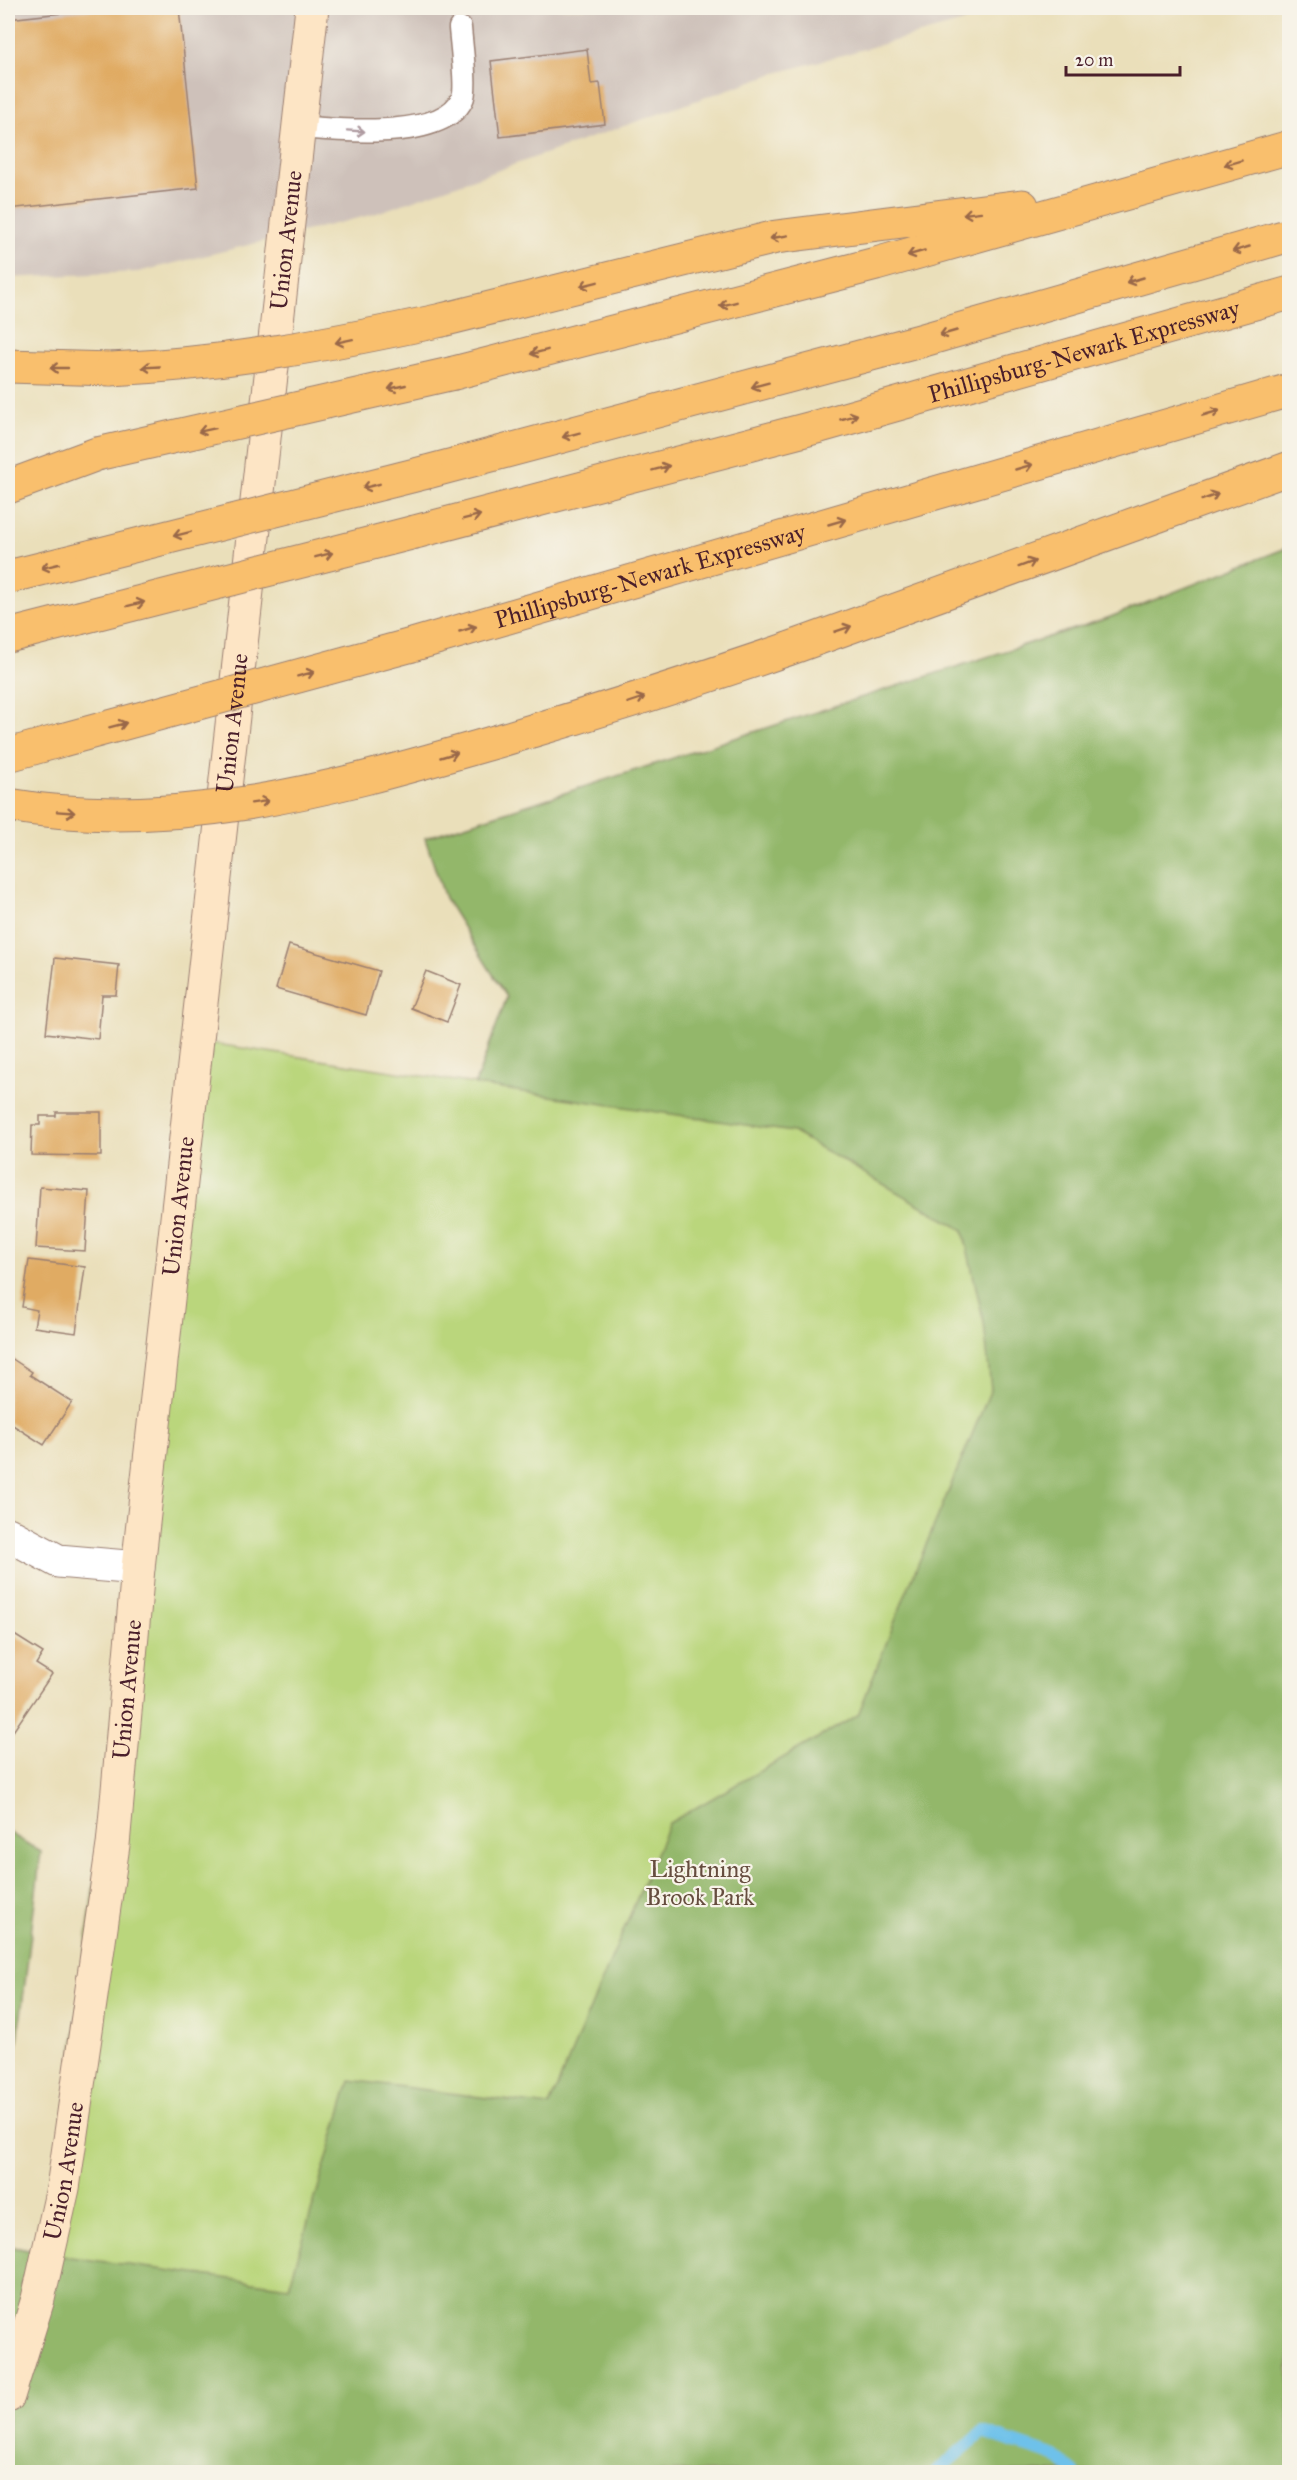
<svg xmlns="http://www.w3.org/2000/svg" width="1297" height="2480" font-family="'IM FELL Great Primer',serif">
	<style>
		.industrial { fill: #cec1ba }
		.green { fill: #bad67b; stroke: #827a53; stroke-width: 1.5 }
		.forest { fill: #93b76b; stroke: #6e6b4b; stroke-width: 1.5 }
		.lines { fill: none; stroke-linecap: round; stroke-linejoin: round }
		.stream { stroke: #6ec1ea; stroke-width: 12 }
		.building { fill: #e0ab64 }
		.lane-casing { stroke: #9a7f72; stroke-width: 25 }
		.street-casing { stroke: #9a7f72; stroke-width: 35 }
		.secondary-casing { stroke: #9a7f72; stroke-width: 35 }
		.highway-casing { stroke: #9a7f72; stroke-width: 35 }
		.lane { stroke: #fff; stroke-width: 22 }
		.street { stroke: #fff; stroke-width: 33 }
		.secondary { stroke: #fde5c5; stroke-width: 33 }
		.highway { stroke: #f9bf6d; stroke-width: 33 }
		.highway-bridge-casing { stroke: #9a7f72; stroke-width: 35; stroke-linecap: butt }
		.highway-bridge { stroke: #f9bf6d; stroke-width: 33 }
		.oneway { stroke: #ae9aa0 }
		.oneway2 { stroke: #996749 }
		.labels { text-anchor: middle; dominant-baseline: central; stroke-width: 4.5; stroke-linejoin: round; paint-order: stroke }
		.street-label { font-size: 24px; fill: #4a1f2b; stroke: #f7f3e8 }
		.park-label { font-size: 24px; fill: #664d3f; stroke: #f7f3e8 }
	</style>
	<rect width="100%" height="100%" fill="#f7f3e8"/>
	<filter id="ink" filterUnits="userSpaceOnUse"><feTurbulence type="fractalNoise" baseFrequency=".0167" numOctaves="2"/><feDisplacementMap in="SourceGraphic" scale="12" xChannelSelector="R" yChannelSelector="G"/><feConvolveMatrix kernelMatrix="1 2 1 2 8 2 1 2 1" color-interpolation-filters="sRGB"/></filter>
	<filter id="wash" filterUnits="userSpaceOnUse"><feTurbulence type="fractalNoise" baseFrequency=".008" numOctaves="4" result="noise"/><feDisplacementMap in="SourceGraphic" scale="24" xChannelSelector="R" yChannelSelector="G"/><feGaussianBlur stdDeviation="1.35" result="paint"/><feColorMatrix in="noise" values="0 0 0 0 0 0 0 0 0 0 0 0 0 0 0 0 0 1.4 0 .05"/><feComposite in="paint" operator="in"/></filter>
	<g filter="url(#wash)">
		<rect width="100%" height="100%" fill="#eadfba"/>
		<!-- industrial -->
		<polygon class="industrial" points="8,8 1015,8 769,75 371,215 138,272 8,278"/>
		<!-- green -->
		<polygon class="green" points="1289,547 1289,2472 8,2472 8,2246 48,2254 197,1041 475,1084 507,997 445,898 425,838 1108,618"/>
		<!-- forest -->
		<g class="forest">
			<polygon points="1289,547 1289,2472 8,2472 8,2246 48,2254 289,2287 350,2080 549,2106 669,1823 858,1715 906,1593 991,1389 984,1323 963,1230 793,1132 475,1085 507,997 445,898 425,838 1108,618"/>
			<polygon points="8,1832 41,1852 8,2121"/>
		</g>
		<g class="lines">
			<!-- stream -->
			<polyline class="stream" points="936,2472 983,2432 1055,2456 1074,2472"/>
		</g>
		<g id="blocks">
			<!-- building -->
			<g class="building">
				<polygon points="108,8 179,8 198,188 8,209 8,19"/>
				<polygon points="587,49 591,84 600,83 605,124 500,137 491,61"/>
				<polygon points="289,945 379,971 366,1015 276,989"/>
				<polygon points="55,958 119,965 116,995 102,995 98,1039 46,1033"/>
				<polygon points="426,971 461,985 447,1022 411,1008"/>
				<polygon points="56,1112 101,1112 101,1156 31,1155 32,1125 40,1125 40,1116 56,1116"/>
				<polygon points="40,1187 89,1191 85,1251 36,1248"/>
				<polygon points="29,1260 85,1267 76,1333 34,1327 37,1310 22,1307"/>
				<polygon points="8,1356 32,1372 30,1375 72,1402 44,1445 8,1422"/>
				<polygon points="8,1631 43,1653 36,1664 52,1674 12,1733 8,1730"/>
			</g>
		</g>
	</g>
	<g filter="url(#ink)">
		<use href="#blocks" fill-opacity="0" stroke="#9a7f72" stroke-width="1.5"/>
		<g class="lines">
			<defs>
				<path id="lane" d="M298,127C336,130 446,142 463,97C467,86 461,42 460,28"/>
				<polyline id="street" points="8,1534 58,1561 138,1568"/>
				<g id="secondary">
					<path id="s1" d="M8,2396L38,2299L63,2188L113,1845L138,1568L312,8"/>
				</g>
				<g id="highway">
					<polyline points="442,320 776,237 1022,206"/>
					<polyline points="8,366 111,369"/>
					<polyline points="454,373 876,264 1290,147"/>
					<polyline points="427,472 920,341 1290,235"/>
					<polyline points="8,487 97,454"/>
					<path id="s2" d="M415,532L820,426L1290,293"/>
					<polyline points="8,577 93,556"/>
					<polyline points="8,636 79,618"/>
					<path id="s3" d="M412,645L1290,390"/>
					<polyline points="788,649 1290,468"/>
					<polyline points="8,755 62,740"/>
				</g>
			</defs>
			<!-- lane casing -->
			<use href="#lane" class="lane-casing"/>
			<!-- street casing -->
			<use href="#street" class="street-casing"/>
			<!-- secondary casing -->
			<use href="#secondary" class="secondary-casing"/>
			<!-- highway casing -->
			<use href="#highway" class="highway-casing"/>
			<!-- lane -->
			<use href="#lane" class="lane"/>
			<!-- street -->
			<use href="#street" class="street"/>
			<!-- secondary -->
			<use href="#secondary" class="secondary"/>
			<!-- highway -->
			<use href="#highway" class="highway"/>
			<defs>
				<g id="highway-bridge">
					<path d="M111,369C225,364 331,344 442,320"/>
					<polyline points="97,454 454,373"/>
					<polyline points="93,556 427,472"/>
					<polyline points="79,618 415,532"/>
					<polyline points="62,740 412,645"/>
					<path d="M8,805C171,833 325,791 481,746C584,716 686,684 788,649"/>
				</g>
			</defs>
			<!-- highway-bridge casing -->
			<use href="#highway-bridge" class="highway-bridge-casing"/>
			<!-- highway-bridge -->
			<use href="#highway-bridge" class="highway-bridge"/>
		</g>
		<!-- one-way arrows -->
		<defs><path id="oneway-shaft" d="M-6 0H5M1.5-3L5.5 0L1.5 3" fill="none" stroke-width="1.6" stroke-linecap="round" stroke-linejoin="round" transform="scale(1.5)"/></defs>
		<use class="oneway" href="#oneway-shaft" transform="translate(356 131) rotate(4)"/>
		<g class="oneway2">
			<use href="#oneway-shaft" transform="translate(1233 163) rotate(164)"/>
			<use href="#oneway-shaft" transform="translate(972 213) rotate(173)"/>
			<use href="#oneway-shaft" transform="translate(779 237) rotate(170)"/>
			<use href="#oneway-shaft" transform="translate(1241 249) rotate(164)"/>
			<use href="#oneway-shaft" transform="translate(916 253) rotate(164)"/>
			<use href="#oneway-shaft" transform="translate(1135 280) rotate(164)"/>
			<use href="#oneway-shaft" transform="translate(589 284) rotate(166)"/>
			<use href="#oneway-shaft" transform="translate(728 304) rotate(166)"/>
			<use href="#oneway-shaft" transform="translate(948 333) rotate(164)"/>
			<use href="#oneway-shaft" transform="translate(344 341) rotate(168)"/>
			<use href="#oneway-shaft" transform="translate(539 352) rotate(166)"/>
			<use href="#oneway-shaft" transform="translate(151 367) rotate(177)"/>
			<use href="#oneway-shaft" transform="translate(59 368) rotate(-180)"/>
			<use href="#oneway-shaft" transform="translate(760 385) rotate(165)"/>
			<use href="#oneway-shaft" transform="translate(397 387) rotate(167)"/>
			<use href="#oneway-shaft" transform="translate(1211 413) rotate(-16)"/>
			<use href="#oneway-shaft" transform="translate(849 417) rotate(-16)"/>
			<use href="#oneway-shaft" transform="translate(207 430) rotate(168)"/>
			<use href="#oneway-shaft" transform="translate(571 435) rotate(165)"/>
			<use href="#oneway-shaft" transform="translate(1024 467) rotate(-16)"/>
			<use href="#oneway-shaft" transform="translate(661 468) rotate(-15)"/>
			<use href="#oneway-shaft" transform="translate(371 486) rotate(166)"/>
			<use href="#oneway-shaft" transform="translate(1210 497) rotate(-20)"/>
			<use href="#oneway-shaft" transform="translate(472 517) rotate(-14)"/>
			<use href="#oneway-shaft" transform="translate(837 522) rotate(-16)"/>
			<use href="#oneway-shaft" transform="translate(182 534) rotate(166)"/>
			<use href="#oneway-shaft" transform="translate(324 555) rotate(-14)"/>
			<use href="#oneway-shaft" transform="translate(1027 564) rotate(-20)"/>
			<use href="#oneway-shaft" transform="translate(50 566) rotate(166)"/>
			<use href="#oneway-shaft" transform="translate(136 604) rotate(-14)"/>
			<use href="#oneway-shaft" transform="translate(468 629) rotate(-16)"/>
			<use href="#oneway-shaft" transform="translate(843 629) rotate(-19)"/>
			<use href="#oneway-shaft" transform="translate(306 674) rotate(-15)"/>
			<use href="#oneway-shaft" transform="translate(636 700) rotate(-18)"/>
			<use href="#oneway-shaft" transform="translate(118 725) rotate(-15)"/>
			<use href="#oneway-shaft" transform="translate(449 755) rotate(-16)"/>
			<use href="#oneway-shaft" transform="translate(260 802) rotate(-9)"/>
			<use href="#oneway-shaft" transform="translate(66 812) rotate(4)"/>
		</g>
	</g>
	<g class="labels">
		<!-- street labels -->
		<g class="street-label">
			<text stroke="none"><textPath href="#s1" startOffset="2176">Union Avenue</textPath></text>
			<text stroke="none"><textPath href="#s2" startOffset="693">Phillipsburg-Newark Expressway</textPath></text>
			<text stroke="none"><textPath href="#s3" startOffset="248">Phillipsburg-Newark Expressway</textPath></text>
			<text stroke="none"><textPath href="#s1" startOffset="1690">Union Avenue</textPath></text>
			<text stroke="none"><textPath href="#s1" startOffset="1204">Union Avenue</textPath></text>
			<text stroke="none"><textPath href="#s1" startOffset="718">Union Avenue</textPath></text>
			<text stroke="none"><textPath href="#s1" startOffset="232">Union Avenue</textPath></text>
		</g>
		<!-- park labels -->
		<g class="park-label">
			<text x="700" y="1869">Lightning<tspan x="700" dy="28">Brook Park</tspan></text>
		</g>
	</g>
	<!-- margin -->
	<rect width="1297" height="2480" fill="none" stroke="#f7f3e8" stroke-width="30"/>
	<!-- scale -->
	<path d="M1066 66v9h114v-9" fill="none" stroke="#4a1f2b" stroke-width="3"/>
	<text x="1075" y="66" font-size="18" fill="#4a1f2b" stroke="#f7f3e8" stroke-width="4.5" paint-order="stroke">20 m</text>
</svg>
